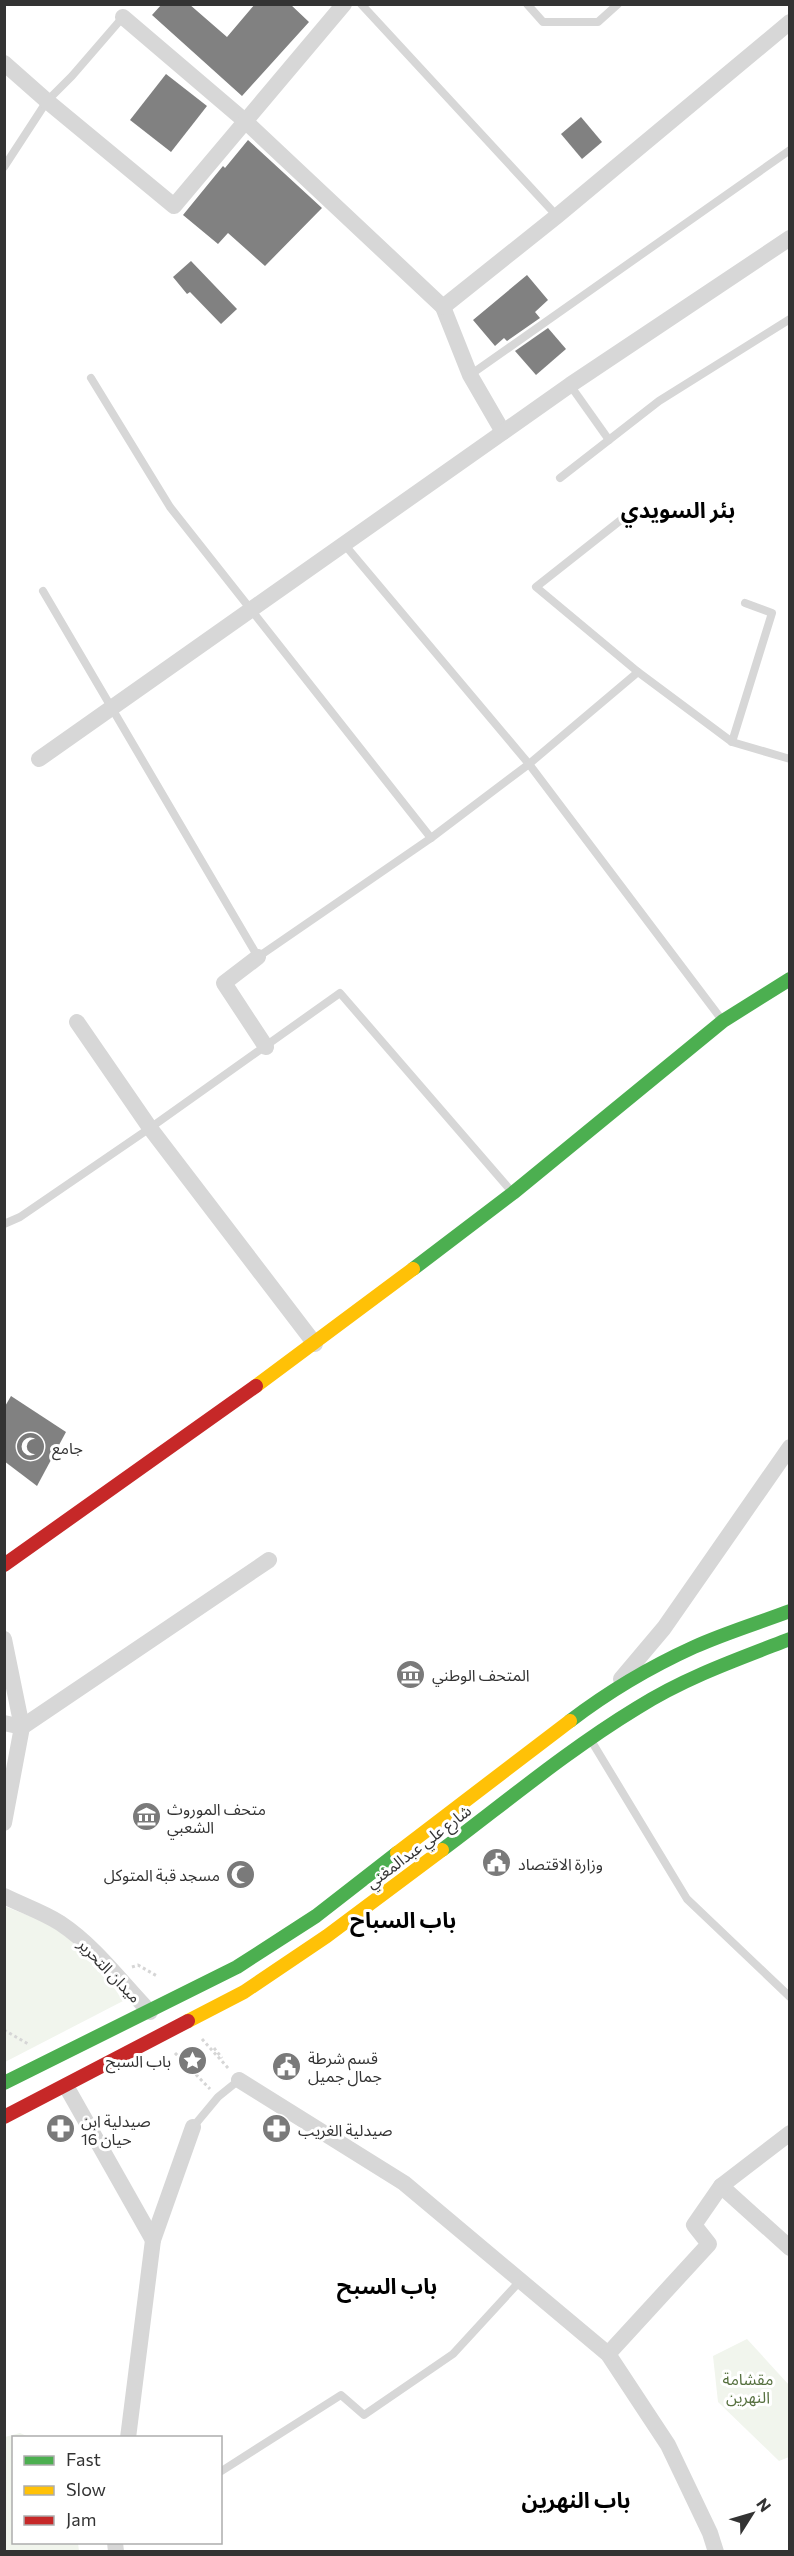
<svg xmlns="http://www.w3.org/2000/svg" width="794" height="2556" font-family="Commissioner,'Noto Sans Arabic',sans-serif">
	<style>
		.green { fill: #f1f5ed }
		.building { fill: #818181 }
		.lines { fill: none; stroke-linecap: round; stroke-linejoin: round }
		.path { stroke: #d6d6d6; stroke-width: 3; stroke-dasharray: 3 3; stroke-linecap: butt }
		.lane { stroke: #d7d7d7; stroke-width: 8 }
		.street { stroke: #d7d7d7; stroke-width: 16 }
		.fast { stroke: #4caf50; stroke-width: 14 }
		.slow { stroke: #ffc107; stroke-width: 14 }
		.jam { stroke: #c62828; stroke-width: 14 }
		.labels { text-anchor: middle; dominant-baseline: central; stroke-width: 6; stroke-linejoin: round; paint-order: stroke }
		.poi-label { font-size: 16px; fill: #333; stroke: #fff; text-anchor: start }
		.street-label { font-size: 16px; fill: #333; stroke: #fff }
		.park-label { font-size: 16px; fill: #56703f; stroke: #fff }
		.district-label { font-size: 22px; font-weight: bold; fill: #000; stroke: #fff }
	</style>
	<rect width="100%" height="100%" fill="#fff"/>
	<!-- green -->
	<g class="green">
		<polygon points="4,1906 50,1924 94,1958 123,2001 5,2062"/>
		<polygon points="747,2339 789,2385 789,2457 779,2461 718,2402 713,2356"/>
		<polygon points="20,2433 29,2437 14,2438 14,2542 78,2543 79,2551 5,2551 5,2437"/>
	</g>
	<!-- building -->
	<g class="building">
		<polygon points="162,4 189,4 227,37 255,4 290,4 309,22 242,96 152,15"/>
		<polygon points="166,74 207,106 171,152 130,120"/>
		<polygon points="581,117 602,142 582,159 561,134"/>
		<polygon points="248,140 322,208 265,266 228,233 218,244 183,215 223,166 225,168"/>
		<polygon points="191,261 237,309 221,324 190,292 187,294 173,277"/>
		<polygon points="527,275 548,300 535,312 540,318 507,341 504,338 495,346 473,320"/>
		<polygon points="548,328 566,349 536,375 515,351"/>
		<polygon points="11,1396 66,1432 37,1486 4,1461 4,1408"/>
	</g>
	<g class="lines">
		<!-- path -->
		<g class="path">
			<polyline points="132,1967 138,1965 157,1976"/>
			<polyline points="4,2030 30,2045"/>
			<polyline points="202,2039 228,2068"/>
			<polyline points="214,2048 222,2058"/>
			<polyline points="175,2053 210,2089"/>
		</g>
		<!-- lane -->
		<g class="lane">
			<polyline points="361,4 557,216"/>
			<polyline points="527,4 543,22 598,22 618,4"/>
			<polyline points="4,167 47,101 72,76 123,17"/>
			<polyline points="470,375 790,150"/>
			<polyline points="91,378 170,507 431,838"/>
			<polyline points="570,385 609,440"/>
			<polyline points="560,478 659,401 790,319"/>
			<polyline points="631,512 536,587 638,672 732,742 790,759"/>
			<polyline points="344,544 529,764 722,1020"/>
			<polyline points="43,591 258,957 431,838 529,764 638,672"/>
			<polyline points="732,742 772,613 745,603"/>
			<polyline points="4,1224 20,1217 150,1128 340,993 512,1192"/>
			<polyline points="592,1742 687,1899 790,1997"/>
			<polyline points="193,2127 218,2097 239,2080"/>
			<polyline points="220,2472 341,2395 364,2415 453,2354 521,2280"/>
		</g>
		<!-- street -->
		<g class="street">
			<polyline points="123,17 245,121 443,307 470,375 503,432"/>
			<polyline points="4,63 47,101 174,206 344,4"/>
			<polyline points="443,307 557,216 790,22"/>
			<polyline points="39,759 570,385 790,238"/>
			<polyline points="258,957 224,983 266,1047"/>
			<polyline points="77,1022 150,1128 315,1344"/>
			<polyline points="4,1639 22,1727 4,1823"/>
			<polyline points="621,1679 664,1628 790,1447"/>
			<polyline points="4,1723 22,1727 269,1560"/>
			<path d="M4,1896C22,1905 43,1912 60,1923C96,1947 120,1981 150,2012"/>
			<polyline points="239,2080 404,2183 608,2354 668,2445 710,2533 716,2552"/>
			<polyline points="66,2086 153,2240"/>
			<polyline points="721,2186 790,2248"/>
			<polyline points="608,2354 709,2244 694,2225 721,2186 790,2133"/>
			<polyline points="128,2438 153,2240 193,2127"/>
			<polyline points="115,2542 116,2552"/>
		</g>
		<!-- fast -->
		<g class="fast">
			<polyline points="413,1269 513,1193 723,1021 790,979"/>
			<path d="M570,1721C608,1692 650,1667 694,1647C725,1633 758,1623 790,1611"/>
			<path d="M442,1850C506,1802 568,1750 637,1708C684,1678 738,1659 790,1639"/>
			<polyline points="4,2083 237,1967 316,1916 397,1853"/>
		</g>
		<!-- slow -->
		<g class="slow">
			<polyline points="256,1386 413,1269"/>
			<polyline points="397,1853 570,1721"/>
			<polyline points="188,2021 244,1992 327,1936 442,1850"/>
		</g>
		<!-- jam -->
		<g class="jam">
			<polyline points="4,1565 256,1386"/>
			<polyline points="4,2117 188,2021"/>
		</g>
	</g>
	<!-- icons -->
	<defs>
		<symbol id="mosque-disc" viewBox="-11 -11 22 22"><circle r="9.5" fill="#7a7a7a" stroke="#fff"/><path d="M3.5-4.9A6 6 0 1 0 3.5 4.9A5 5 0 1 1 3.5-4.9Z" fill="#fff"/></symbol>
		<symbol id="museum-disc" viewBox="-11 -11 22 22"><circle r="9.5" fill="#7a7a7a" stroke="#fff"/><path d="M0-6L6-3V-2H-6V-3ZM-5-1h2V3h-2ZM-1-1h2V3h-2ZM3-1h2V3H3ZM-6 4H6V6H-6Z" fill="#fff"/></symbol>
		<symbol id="civic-disc" viewBox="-11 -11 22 22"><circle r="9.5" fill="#7a7a7a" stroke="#fff"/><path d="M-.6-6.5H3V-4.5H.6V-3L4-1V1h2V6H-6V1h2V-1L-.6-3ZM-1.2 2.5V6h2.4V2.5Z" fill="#fff"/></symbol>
		<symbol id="sight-disc" viewBox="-11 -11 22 22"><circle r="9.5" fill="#7a7a7a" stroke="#fff"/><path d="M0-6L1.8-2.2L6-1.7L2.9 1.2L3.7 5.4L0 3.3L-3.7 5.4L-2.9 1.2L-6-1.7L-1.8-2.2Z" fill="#fff"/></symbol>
		<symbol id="pharmacy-disc" viewBox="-11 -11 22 22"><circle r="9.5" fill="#7a7a7a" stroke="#fff"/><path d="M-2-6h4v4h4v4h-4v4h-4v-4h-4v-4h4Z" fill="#fff"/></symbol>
	</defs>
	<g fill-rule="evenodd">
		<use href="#mosque-disc" x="14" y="1430" width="33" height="33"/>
		<use href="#museum-disc" x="394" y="1658" width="33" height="33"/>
		<use href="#museum-disc" x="130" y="1800" width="33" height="33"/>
		<use href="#civic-disc" x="480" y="1846" width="33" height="33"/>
		<use href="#mosque-disc" x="224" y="1858" width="33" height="33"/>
		<use href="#sight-disc" x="176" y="2044" width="33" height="33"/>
		<use href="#civic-disc" x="270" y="2050" width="33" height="33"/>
		<use href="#pharmacy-disc" x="44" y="2112" width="33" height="33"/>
		<use href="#pharmacy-disc" x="260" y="2112" width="33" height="33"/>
	</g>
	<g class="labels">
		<!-- poi labels -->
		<g class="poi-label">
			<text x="52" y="1447">جامع</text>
			<text x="432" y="1674">المتحف الوطني</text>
			<text x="167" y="1808">متحف الموروث<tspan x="167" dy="18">الشعبي</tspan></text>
			<text x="518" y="1863">وزارة الاقتصاد</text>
			<text x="220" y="1874" text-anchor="end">مسجد قبة المتوكل</text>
			<text x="308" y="2057">قسم شرطة<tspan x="308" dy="18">جمال جميل</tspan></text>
			<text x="171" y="2060" text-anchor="end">باب السبح</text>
			<text x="81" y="2120">صيدلية ابن<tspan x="81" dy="18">حيان 16</tspan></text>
			<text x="298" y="2129">صيدلية الغريب</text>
		</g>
		<!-- street labels -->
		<g class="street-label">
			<text transform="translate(418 1846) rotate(-37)">شارع علي عبدالمغني</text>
			<text transform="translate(110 1970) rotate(46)">ميدان التحرير</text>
		</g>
		<!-- park labels -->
		<g class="park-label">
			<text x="748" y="2378">مقشامة<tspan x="748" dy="18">النهرين</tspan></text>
		</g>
		<!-- district labels -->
		<g class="district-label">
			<text x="678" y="509">بئر السويدي</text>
			<text x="403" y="1919">باب السباح</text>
			<text x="387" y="2285">باب السبح</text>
			<text x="576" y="2499">باب النهرين</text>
		</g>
	</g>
	<!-- border -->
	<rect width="794" height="2556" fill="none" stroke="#333333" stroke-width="12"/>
	<!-- legend -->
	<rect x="12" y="2436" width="210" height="108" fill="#ffffff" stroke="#adadad" stroke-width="1.5"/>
	<rect x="24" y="2456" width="30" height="9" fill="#4caf50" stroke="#adadad" stroke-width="1.5"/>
	<text x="66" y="2466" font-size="18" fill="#333333">Fast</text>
	<rect x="24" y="2486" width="30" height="9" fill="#ffc107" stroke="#adadad" stroke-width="1.5"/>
	<text x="66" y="2496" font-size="18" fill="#333333">Slow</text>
	<rect x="24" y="2516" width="30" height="9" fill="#c62828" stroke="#adadad" stroke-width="1.5"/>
	<text x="66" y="2526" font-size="18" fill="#333333">Jam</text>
	<!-- north arrow -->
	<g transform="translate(752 2514) rotate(53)" stroke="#ffffff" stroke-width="4.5" paint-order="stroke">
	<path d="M0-4.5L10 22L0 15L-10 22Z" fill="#333333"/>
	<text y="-9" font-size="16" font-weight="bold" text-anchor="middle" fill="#333333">N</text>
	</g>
</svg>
